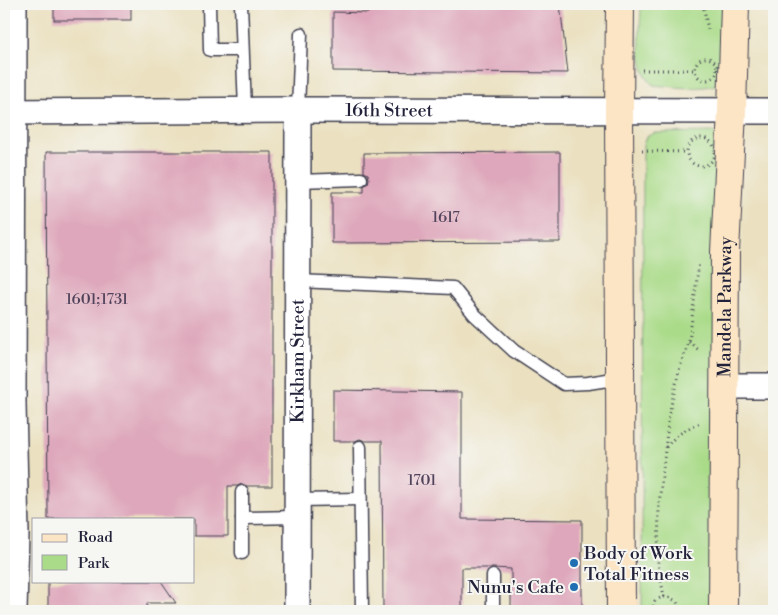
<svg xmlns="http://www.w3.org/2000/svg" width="778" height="615" font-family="'Libre Bodoni',serif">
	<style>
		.green { fill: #aadb89; stroke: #667e62 }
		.building { fill: #dea7bb }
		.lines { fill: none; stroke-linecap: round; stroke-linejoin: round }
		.lane-casing { stroke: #403f4f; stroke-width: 15 }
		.street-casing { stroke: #403f4f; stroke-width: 28 }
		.secondary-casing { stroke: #403f4f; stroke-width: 30 }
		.path { stroke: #403f4f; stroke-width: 3; stroke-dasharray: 1 4; stroke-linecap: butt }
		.lane { stroke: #fff; stroke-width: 12 }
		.street { stroke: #fff; stroke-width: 25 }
		.secondary { stroke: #fce5c4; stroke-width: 28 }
		.poi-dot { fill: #1f6fb2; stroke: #f6f6f2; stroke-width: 2 }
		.labels { text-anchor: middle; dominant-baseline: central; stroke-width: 4; stroke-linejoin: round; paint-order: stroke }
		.number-label { font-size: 15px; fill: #51435b }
		.street-label { font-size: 18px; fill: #22223b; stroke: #f6f6f2 }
		.poi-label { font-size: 18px; fill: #22223b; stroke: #f6f6f2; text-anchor: start }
	</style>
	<rect width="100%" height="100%" fill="#f6f6f2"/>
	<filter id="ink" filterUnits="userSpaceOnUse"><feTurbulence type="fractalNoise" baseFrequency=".02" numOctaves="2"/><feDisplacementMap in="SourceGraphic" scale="10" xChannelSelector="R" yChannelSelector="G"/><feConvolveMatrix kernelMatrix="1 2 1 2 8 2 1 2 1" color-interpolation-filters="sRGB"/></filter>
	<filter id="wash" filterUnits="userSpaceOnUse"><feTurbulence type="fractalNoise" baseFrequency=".0096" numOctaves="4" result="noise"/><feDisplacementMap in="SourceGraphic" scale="20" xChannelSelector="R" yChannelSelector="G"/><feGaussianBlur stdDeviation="1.12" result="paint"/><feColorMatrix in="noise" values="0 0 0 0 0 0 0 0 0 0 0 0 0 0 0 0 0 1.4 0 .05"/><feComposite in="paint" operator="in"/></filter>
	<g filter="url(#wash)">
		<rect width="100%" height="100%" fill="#ebe1c1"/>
		<!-- green -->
		<g class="green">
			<path d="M641,4H728L722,83C699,91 676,87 653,85C634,66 641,29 641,4Z"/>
			<polygon points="713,132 723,140 714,611 642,611 643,145 646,137 654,133"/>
		</g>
		<g id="blocks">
			<!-- building -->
			<g class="building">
				<rect x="54" y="4" width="77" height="16"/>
				<polygon points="368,4 560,4 568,73 333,71 333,12 368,13"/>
				<polygon points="46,152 272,152 272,486 247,486 242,484 237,486 228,486 228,536 194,536 194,519 48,519"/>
				<polygon points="560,152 560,242 332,243 332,192 364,192 364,186 368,183 369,179 368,174 364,172 364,153"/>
				<polygon points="333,390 462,392 462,519 582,520 582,611 511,611 511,569 493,568 462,568 462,611 383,611 382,441 365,441 360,439 355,441 333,441"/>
				<polygon points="48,581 161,581 176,603 147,603 147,611 48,611"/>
			</g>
		</g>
	</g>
	<g filter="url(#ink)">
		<use href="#blocks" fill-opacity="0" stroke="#403f4f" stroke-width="1"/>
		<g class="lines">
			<defs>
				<g id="lane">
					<polyline points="209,4 210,50 242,50"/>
					<polyline points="241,4 245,110"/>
					<polyline points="298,110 301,34"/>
					<polyline points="298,181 361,179"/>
					<polyline points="298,281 453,288 474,314 514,351 564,384 588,383 620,378"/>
					<polyline points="360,447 362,611"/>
					<polyline points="242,492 242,553"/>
					<polyline points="297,500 360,499"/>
					<polyline points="242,518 297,517"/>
					<polyline points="493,611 493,576"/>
				</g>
				<g id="street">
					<polyline points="14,4 13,405 16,534 14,611"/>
					<path id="s1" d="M4,112L298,110L774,111"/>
					<polyline points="724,386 774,386"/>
					<path id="s2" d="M297,611L298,110"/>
				</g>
				<g id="secondary">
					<polyline points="620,4 619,110 621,611"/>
					<path id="s3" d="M723,611L725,252L732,111L735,4"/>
				</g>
			</defs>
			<!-- lane casing -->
			<use href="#lane" class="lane-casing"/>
			<!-- street casing -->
			<use href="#street" class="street-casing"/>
			<!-- secondary casing -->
			<use href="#secondary" class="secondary-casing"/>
			<!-- path -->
			<g class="path">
				<polyline points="703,4 708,30"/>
				<circle cx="706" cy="69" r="11"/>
				<polyline points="642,70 694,70"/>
				<circle cx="701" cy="152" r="14"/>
				<polyline points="642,151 687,152"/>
				<polyline points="689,342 700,351"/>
				<path d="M666,447C676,435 686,428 701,423"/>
				<polyline points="664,597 658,563 659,504 669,414 680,367 689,342 699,262"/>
				<path d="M652,611L655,601C664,595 669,596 677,602L680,611"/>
			</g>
			<!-- lane -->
			<use href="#lane" class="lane"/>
			<!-- street -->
			<use href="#street" class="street"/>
			<!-- secondary -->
			<use href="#secondary" class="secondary"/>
		</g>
	</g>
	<!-- markers -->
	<g class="poi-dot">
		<circle cx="574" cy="563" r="5"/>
		<circle cx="574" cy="587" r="5"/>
	</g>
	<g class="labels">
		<!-- number labels -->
		<g class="number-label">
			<text x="446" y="217">1617</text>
			<text x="97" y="299">1601;1731</text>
			<text x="422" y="480">1701</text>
		</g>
		<!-- street labels -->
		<g class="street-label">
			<text stroke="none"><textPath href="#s1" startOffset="385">16th Street</textPath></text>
			<text stroke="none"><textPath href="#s3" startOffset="304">Mandela Parkway</textPath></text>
			<text stroke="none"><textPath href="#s2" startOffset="250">Kirkham Street</textPath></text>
		</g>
		<!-- poi labels -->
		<g class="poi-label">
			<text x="584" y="553">Body of Work<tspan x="584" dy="21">Total Fitness</tspan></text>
			<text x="564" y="587" text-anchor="end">Nunu's Cafe</text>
		</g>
	</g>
	<!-- margin -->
	<rect width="778" height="615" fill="none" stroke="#f6f6f2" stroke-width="20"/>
	<!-- legend -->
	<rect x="32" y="518" width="162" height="65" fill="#f6f6f2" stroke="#a1a1a9"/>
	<rect x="42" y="534" width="25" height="8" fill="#fce5c4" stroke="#a1a1a9"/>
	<text x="78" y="542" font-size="15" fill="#22223b">Road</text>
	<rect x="42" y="555" width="25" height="15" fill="#aadb89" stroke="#a1a1a9"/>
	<text x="78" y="568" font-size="15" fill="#22223b">Park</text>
</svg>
